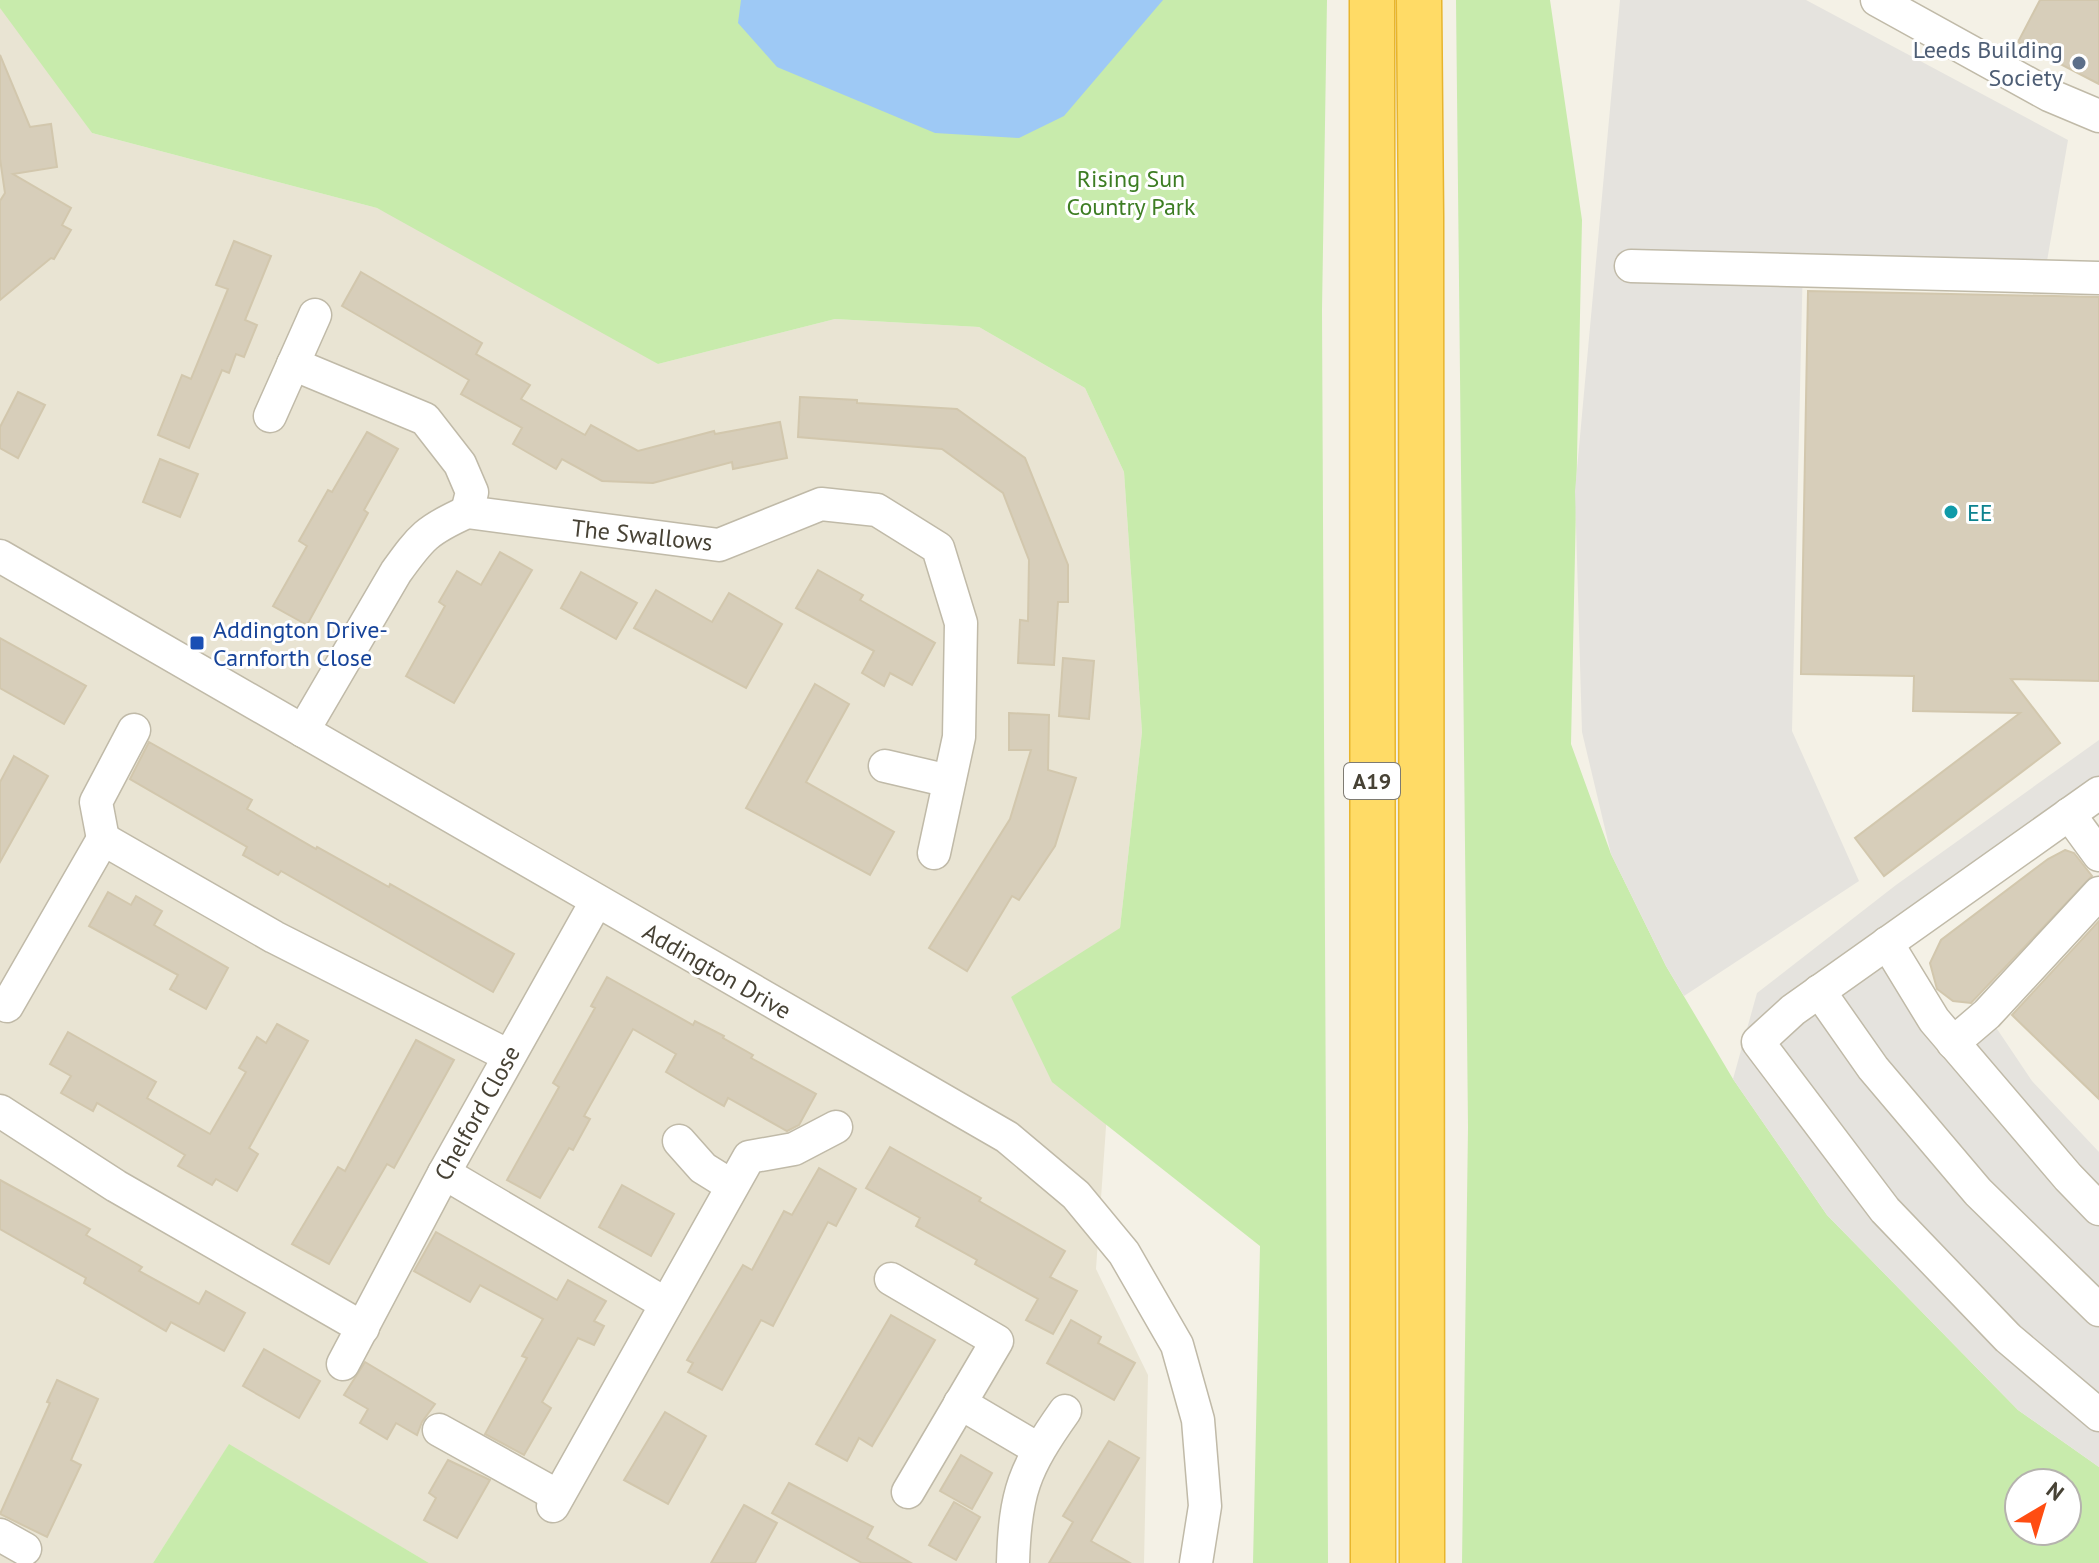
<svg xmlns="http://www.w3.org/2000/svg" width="2099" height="1563" font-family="'PT Sans',sans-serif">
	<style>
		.residential { fill: #e9e4d3 }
		.green { fill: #c8ebac; fill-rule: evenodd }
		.parking { fill: #e5e3de }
		.water { fill: #9ec9f5 }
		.building { fill: #d7ceba; stroke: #d2c7ad; stroke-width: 2 }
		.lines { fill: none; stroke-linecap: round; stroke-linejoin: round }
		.minor-casing { stroke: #c0baa8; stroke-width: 35 }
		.highway-casing { stroke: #e8b52c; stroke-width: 47 }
		.minor { stroke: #fff; stroke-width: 32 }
		.highway { stroke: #ffdb66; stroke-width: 44 }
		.service-dot { fill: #5c6f8a; stroke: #fff; stroke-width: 3 }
		.culture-dot { fill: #0f9aa8; stroke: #fff; stroke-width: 3 }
		.transit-dot { fill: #1a4fb4; stroke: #fff; stroke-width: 3 }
		.labels { text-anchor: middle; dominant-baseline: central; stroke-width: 6; stroke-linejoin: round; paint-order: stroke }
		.shield { fill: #fff; stroke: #7e7b72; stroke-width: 2 }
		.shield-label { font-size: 22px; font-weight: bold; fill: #474235 }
		.service-label { font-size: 24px; fill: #4e5e75; stroke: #fff; text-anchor: end }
		.park-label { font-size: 24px; fill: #3d7d23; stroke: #fff }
		.culture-label { font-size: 24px; fill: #0d838f; stroke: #fff; text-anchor: start }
		.street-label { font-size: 24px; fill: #474235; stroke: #fff }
		.transit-label { font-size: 24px; fill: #164399; stroke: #fff; text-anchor: start }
	</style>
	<rect width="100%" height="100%" fill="#f4f1e6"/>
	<!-- residential -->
	<polygon class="residential" points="0,0 92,133 377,208 574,302 658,364 835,319 979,327 1085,388 1124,472 1142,732 1120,928 1096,1269 1148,1375 1144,1563 429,1563 229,1445 153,1563 0,1563"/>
	<!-- green -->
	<g class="green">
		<polygon points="0,0 1327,0 1322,310 1328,1563 1253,1563 1260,1246 1052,1082 1011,997 1120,928 1142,732 1124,472 1085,388 979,327 835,319 658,364 377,208 92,133 0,8"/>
		<path d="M1456,0H1550L1582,220L1571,744L1611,854L1666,966L1733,1079L1827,1215L2018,1410L2099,1467V1563H1462L1468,1127ZM2019,1483H2067V1531H2019Z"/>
		<polygon points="229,1444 429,1563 153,1563"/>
	</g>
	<!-- parking -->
	<g class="parking">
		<polygon points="1620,0 1806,0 2068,140 2047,261 1803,260 1792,731 1859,881 1684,996 1666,966 1611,854 1582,732 1575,491"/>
		<polygon points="2099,740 2099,793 1887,943 1953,1043 1987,1014 2032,1081 2099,1152 2099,1467 2018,1410 1827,1215 1733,1079 1757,993 1896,885"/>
	</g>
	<!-- water -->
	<polygon class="water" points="741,0 1163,0 1064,116 1019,138 935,133 777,67 738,23"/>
	<!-- building -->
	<g class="building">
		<polygon points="2040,0 2099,0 2099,84 2018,42"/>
		<polygon points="0,55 30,127 51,124 57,167 13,174 71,208 62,225 71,230 54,259 51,258 0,300 0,201 5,193 0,159"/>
		<polygon points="234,241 271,256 245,320 257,325 244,357 236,354 229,373 222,370 189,448 158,435 182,375 191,379 228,289 216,285"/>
		<polygon points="361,272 482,343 476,354 530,385 521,399 585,435 591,425 638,451 714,431 715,434 780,422 787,458 733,469 732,462 653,483 602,481 562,459 556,469 513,444 522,428 461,394 469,380 342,306"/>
		<polygon points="1808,291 2099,297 2099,681 2011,679 2060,743 1884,876 1855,838 2020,713 1913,711 1914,676 1801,674"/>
		<polygon points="18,392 45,405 18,458 0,448 0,427"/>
		<polygon points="800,397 857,400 857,403 957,409 1025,458 1068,565 1068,602 1058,602 1054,665 1018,663 1020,620 1028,621 1029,560 1003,493 942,449 798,437"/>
		<polygon points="367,432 398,449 364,510 368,513 307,625 273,606 307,546 299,541 328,490 332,492"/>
		<polygon points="160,459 198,474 180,517 143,502"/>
		<polygon points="500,552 532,570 454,703 406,676 445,606 439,602 457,571 481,585"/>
		<polygon points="818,570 863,595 860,600 935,643 912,685 890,673 884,686 862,673 874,651 796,608"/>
		<polygon points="581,572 637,603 616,639 561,608"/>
		<polygon points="656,590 712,622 729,593 782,624 746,688 634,628"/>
		<polygon points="0,638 86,686 64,724 0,688"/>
		<polygon points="1063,658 1094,661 1089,719 1059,716"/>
		<polygon points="815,684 849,704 806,782 894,832 870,875 746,808"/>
		<polygon points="1009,713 1049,715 1048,770 1076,778 1055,846 1019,900 1012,896 967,971 929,948 1010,819 1031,750 1009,750"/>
		<polygon points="149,742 252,800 247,809 316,849 317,847 389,887 390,884 514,954 493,992 281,871 278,875 243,855 247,847 130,779"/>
		<polygon points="14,756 48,776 0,862 0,782"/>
		<polygon points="2065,850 2074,853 2092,876 1971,1003 1953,1001 1937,989 1930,963 1941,940 2048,859"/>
		<polygon points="108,892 131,905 136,896 162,911 154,925 228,968 206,1009 170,989 178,975 89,926"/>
		<polygon points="2099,921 2099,1099 2012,1015"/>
		<polygon points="607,977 693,1025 695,1021 724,1036 723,1038 753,1055 751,1058 816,1094 799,1125 787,1131 728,1098 724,1106 701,1093 666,1072 676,1054 633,1029 584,1116 590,1119 573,1150 569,1148 540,1198 507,1180 559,1087 553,1083 595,1008 591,1006"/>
		<polygon points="277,1024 308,1041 249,1148 258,1154 237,1191 216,1179 212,1185 178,1166 185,1155 97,1103 93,1111 61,1093 71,1076 50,1064 68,1032 156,1082 147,1098 210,1134 246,1072 239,1068 257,1037 266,1043"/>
		<polygon points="416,1040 454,1060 394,1168 387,1164 329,1264 292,1244 338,1167 345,1171"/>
		<polygon points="890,1147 981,1198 979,1201 1065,1251 1050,1277 1077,1291 1053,1334 1026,1320 1038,1299 975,1264 977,1260 916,1226 920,1218 866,1188"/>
		<polygon points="819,1168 856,1189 836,1226 828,1222 773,1326 761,1320 722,1390 688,1372 693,1363 687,1360 743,1265 752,1270 784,1211 792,1215"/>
		<polygon points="0,1180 90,1229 86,1235 142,1267 139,1271 199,1304 206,1291 245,1313 224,1351 171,1322 166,1331 84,1283 86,1278 0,1229"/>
		<polygon points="622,1185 674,1214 651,1256 599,1227"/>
		<polygon points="436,1232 557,1300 568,1280 606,1301 594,1321 604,1326 594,1345 578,1338 542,1402 551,1408 524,1455 485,1434 527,1358 522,1356 543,1319 480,1285 470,1302 414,1271"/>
		<polygon points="891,1315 935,1340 872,1446 859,1438 847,1461 816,1444"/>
		<polygon points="1071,1320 1101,1337 1098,1343 1135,1363 1114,1400 1047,1363"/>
		<polygon points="264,1349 320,1381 299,1418 243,1386"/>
		<polygon points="365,1362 435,1404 422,1422 417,1435 396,1423 387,1439 360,1423 368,1409 344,1395"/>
		<polygon points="57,1380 98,1399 71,1460 81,1465 47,1537 0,1514 50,1403 47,1402"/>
		<polygon points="665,1412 706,1436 668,1504 624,1480"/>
		<polygon points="1109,1441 1139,1458 1091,1541 1130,1563 1049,1563 1073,1522 1063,1516"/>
		<polygon points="961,1455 992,1473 972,1509 940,1491"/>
		<polygon points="448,1460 490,1480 457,1538 424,1520 436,1498 429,1493"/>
		<polygon points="789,1483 873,1527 867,1538 911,1563 862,1563 772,1513"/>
		<polygon points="954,1502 980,1517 956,1560 929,1545"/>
		<polygon points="744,1505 777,1523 755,1563 711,1563"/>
	</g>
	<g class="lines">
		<defs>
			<g id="minor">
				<polyline points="1877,0 2049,95 2099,116"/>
				<polyline points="1631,266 2099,278"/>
				<polyline points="293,364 425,419 460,464 472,492 467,512"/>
				<polyline points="270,416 315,315"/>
				<polyline points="0,556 1007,1137 1076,1195 1124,1253 1177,1345 1198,1420 1205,1506 1196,1563"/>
				<path d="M303,731L396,572C421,537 427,530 467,512L719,545L821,504L877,510L938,548L961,623L959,737L934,853"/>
				<polyline points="885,766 949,781"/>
				<polyline points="2099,793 1793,1010 1758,1042 1885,1210 2008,1338 2099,1415"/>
				<polyline points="2069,814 2099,855"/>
				<polyline points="103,839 96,802 134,730"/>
				<polyline points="1887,943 1934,1020 2068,1177 2099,1209"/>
				<polyline points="1819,991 1873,1068 1978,1192 2099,1310"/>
				<polyline points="7,1006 103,839 274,937 509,1056"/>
				<polyline points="1953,1043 1987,1014 2099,893"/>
				<polyline points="0,1111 116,1186 363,1328"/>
				<polyline points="679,1141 703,1168 732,1186"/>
				<polyline points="444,1173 666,1304"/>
				<polyline points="891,1279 997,1341 908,1492"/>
				<polyline points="343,1364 444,1173 596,902"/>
				<polyline points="960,1403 1038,1449"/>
				<polyline points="439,1430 558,1496"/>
				<polyline points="553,1506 749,1157 794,1149 836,1127"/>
				<polyline points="0,1535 25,1549"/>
				<path d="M1013,1563C1015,1492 1024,1469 1065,1411"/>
			</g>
			<g id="highway">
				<polyline points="1372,0 1373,1563"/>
				<polyline points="1419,0 1421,216 1422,1563"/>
			</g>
		</defs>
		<!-- minor casing -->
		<use href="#minor" class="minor-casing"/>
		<!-- highway casing -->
		<use href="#highway" class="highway-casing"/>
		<!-- minor -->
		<use href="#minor" class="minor"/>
		<!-- highway -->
		<use href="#highway" class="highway"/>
	</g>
	<!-- markers -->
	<circle class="service-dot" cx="2079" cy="63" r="8"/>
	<circle class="culture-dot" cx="1951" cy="512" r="8"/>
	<rect class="transit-dot" x="189" y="635" width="16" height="16" rx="4"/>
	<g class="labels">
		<!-- shield labels -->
		<rect class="shield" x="1344" y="763" width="56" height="36" rx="6"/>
		<g class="shield-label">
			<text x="1372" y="781">A19</text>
		</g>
		<!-- service labels -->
		<g class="service-label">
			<text x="2063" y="49">Leeds Building<tspan x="2063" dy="28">Society</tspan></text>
		</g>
		<!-- park labels -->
		<g class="park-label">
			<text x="1131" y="178">Rising Sun<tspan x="1131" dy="28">Country Park</tspan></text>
		</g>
		<!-- culture labels -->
		<g class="culture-label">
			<text x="1967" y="512">EE</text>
		</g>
		<!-- street labels -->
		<g class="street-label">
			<text transform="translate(642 535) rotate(6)">The Swallows</text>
			<text transform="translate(717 971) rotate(30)">Addington Drive</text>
			<text transform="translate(477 1113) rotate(-61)">Chelford Close</text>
		</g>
		<!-- transit labels -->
		<g class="transit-label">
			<text x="213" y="629">Addington Drive-<tspan x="213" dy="28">Carnforth Close</tspan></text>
		</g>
	</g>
	<!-- north arrow -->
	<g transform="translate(2043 1507) rotate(38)"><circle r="38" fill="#ffffff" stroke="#b5b3ae" stroke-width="2"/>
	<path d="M0-6L14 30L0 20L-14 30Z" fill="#ff4d12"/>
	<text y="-12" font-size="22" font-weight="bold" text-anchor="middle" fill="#474235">N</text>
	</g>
</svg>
